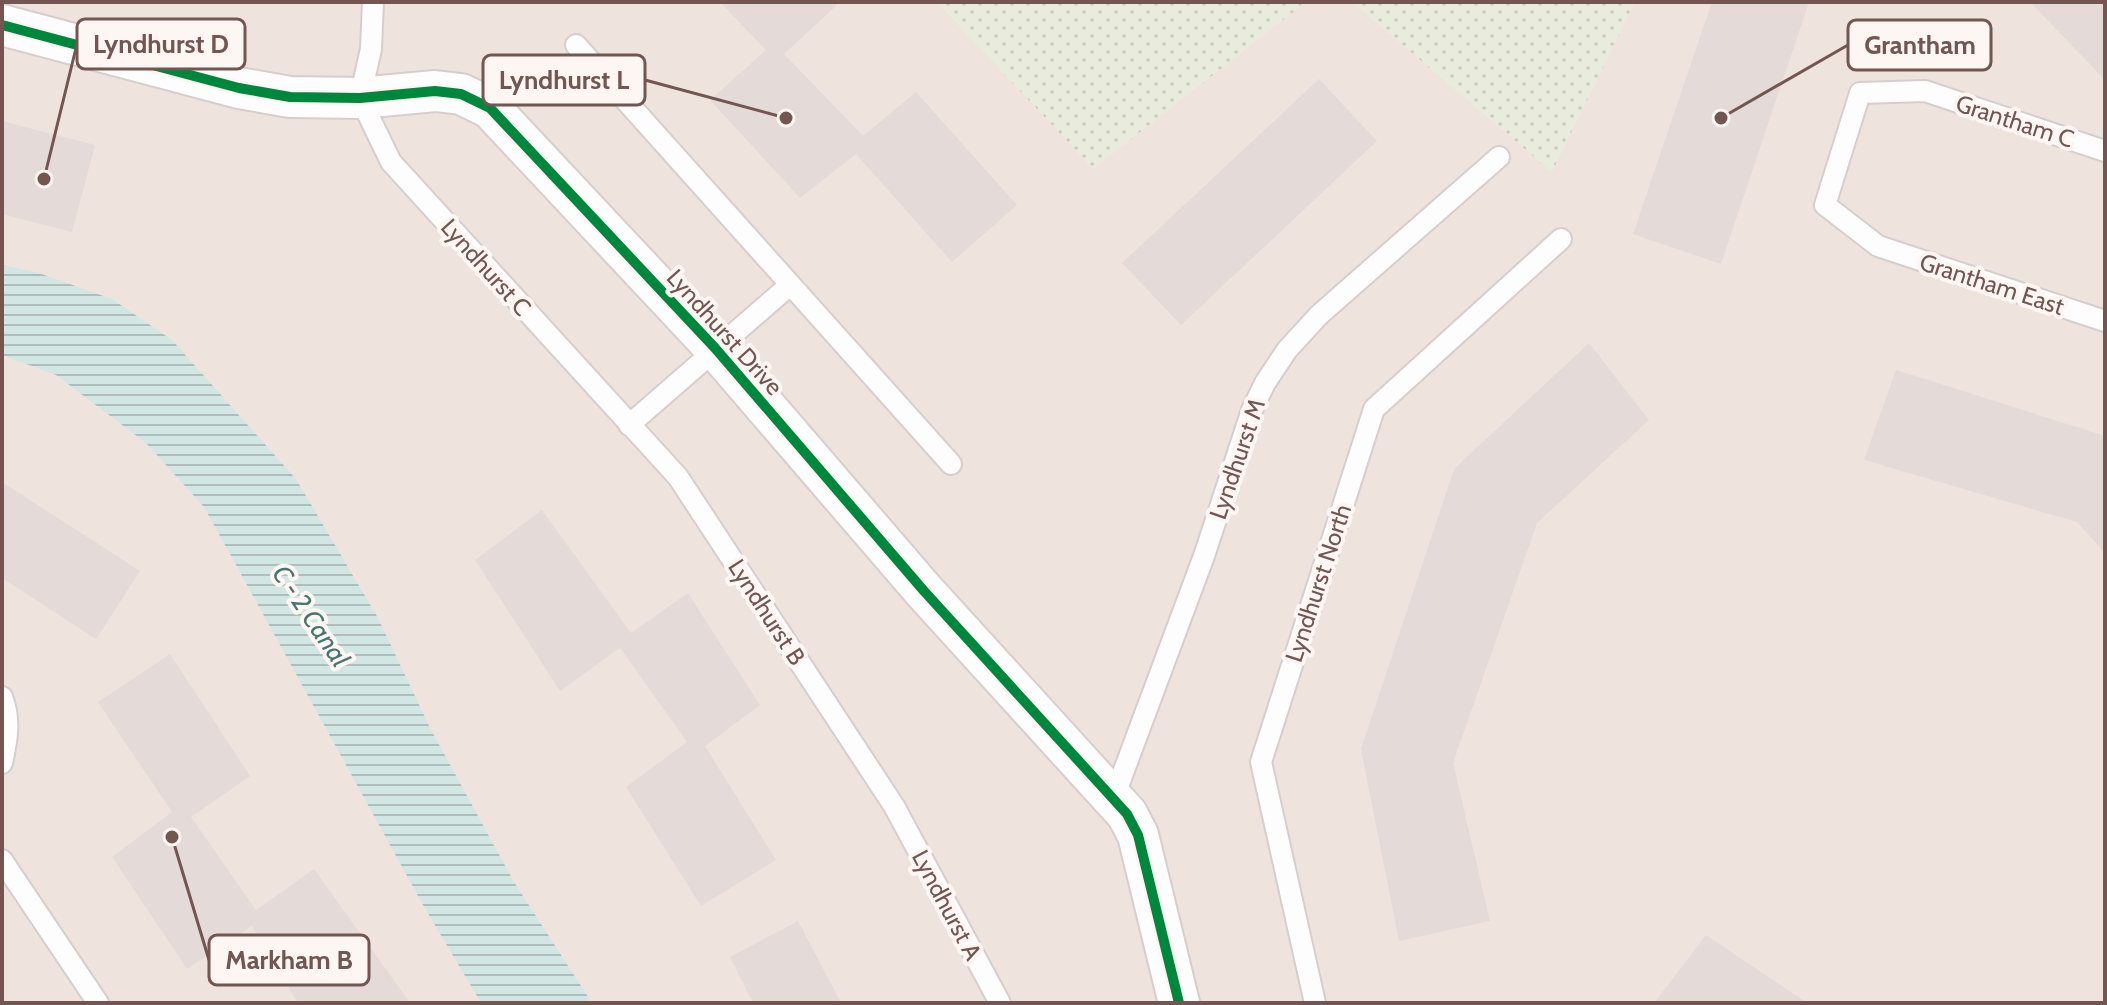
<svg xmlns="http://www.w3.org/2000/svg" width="2107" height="1005" font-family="Cabin,sans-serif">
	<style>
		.residential { fill: #efe3de }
		.grass { fill: url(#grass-dots) }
		.water { fill: url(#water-rules) }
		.building { fill: #e4dad7 }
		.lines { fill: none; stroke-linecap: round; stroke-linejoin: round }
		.service-casing { stroke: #d6cecc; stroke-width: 24 }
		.minor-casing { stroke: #d6cecc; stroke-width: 44 }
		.service { stroke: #fefdfd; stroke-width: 20 }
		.minor { stroke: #fefdfd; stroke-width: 40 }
		.cycleway-casing { stroke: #fdf6f2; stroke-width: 15 }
		.cycleway { stroke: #00873e; stroke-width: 10 }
		.labels { text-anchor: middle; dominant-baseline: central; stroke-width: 8; stroke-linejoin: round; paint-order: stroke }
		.street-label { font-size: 24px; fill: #735551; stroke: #fdf6f2 }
		.water-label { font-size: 26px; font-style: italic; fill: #467672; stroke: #fdf6f2 }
		.leader { fill: none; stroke: #735551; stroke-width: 3 }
		.callout-dot { fill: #735551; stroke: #fdf6f2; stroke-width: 3 }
		.callout { fill: #fdf6f2; stroke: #735551; stroke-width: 3 }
		.callout-label { font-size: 26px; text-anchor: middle; font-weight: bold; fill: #735551 }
	</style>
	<defs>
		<pattern id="grass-dots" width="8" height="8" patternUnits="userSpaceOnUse" patternTransform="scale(2)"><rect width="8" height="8" fill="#e9ecdc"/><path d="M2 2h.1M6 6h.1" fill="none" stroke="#cbccbf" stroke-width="1.8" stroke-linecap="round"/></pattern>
		<pattern id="water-rules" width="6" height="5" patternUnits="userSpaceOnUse" patternTransform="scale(2)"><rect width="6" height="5" fill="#d2e7e4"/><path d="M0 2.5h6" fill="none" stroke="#afbebb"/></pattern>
	</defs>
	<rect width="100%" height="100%" fill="#f8f2f0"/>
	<!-- residential -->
	<rect class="residential" x="2" y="2" width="2103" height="1001"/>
	<!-- grass -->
	<g class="grass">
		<polygon points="937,2 1306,2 1093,169"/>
		<polygon points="1352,2 1635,2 1552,172"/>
	</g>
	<!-- water -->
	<polygon class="water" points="2,265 36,272 112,299 172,340 296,479 378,618 430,728 514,882 592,1003 481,1003 423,905 204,507 146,443 56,375 2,355"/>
	<!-- building -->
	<g class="building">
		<polygon points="720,2 834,2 837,5 784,54 863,136 916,92 1017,205 952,262 856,154 800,198 710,100 766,50"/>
		<polygon points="1712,2 1809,2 1721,264 1633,234"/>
		<polygon points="2030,2 2105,2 2105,80"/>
		<polygon points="1319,79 1377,141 1181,325 1122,263"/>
		<polygon points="2,121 95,145 72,232 2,214"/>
		<polygon points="1589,343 1649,420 1537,523 1453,763 1490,921 1399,941 1361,749 1454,469"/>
		<polygon points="1896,370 2105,436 2105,553 2077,522 1864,460"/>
		<polygon points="2,482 140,571 96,639 2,578"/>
		<polygon points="542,510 631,633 688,593 760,705 705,746 776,860 701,906 626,787 687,742 620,648 560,691 475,560"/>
		<polygon points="170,654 250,776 191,817 256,910 314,869 408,1000 404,1003 298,1003 252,926 187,969 112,857 172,812 98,702"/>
		<polygon points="798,921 841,1003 753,1003 730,957"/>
		<polygon points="1706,935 1807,1003 1654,1003"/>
	</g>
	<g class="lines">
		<defs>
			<g id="service">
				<polyline points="373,2 371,49 360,98 391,162 678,477 894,806 1000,1003"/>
				<polyline points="576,45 951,464"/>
				<polyline points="2105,151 1925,91 1860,93 1825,205 1878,246 2105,321"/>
				<polyline points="629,425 790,285"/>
				<path d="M2,697C11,720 7,740 2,763"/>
				<polyline points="1114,797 1204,556 1252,410 1265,383 1287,350 1319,315 1499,157"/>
				<polyline points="2,860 98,1003"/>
				<polyline points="1315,1003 1261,762 1374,409 1561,239"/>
			</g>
			<polyline id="minor" points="2,25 239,88 290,97 360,98 435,91 461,94 490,108 715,348 924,591 1127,814 1138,835 1179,1003"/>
		</defs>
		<!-- service casing -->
		<use href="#service" class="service-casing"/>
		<!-- minor casing -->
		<use href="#minor" class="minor-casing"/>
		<!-- service -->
		<use href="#service" class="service"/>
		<!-- minor -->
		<use href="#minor" class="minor"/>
		<defs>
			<polyline id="cycleway" points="2,25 239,88 290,97 360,98 435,91 461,94 490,108 715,348 924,591 1127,814 1138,835 1179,1003"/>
		</defs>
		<!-- cycleway casing -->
		<use href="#cycleway" class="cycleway-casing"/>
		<!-- cycleway -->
		<use href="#cycleway" class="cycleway"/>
	</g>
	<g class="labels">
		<!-- street labels -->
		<g class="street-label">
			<text transform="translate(2015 121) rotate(18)">Grantham C</text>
			<text transform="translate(486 267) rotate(48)">Lyndhurst C</text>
			<text transform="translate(1992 284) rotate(18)">Grantham East</text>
			<text transform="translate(725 332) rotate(48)">Lyndhurst Drive</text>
			<text transform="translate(1237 459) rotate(-71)">Lyndhurst M</text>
			<text transform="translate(1318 583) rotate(-72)">Lyndhurst North</text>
			<text transform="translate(767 612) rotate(57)">Lyndhurst B</text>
			<text transform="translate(947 905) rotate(62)">Lyndhurst A</text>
		</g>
		<!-- water labels -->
		<g class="water-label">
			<text transform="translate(311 616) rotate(56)">C - 2 Canal</text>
		</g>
	</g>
	<!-- callouts -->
	<path class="leader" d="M44 179L77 44M1721 118L1848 45M786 118L645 80M172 837L209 960"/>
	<g class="callout-dot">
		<circle cx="44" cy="179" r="8"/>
		<circle cx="1721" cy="118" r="8"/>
		<circle cx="786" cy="118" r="8"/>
		<circle cx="172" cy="837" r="8"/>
	</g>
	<g class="callout">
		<rect x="77" y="19" width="168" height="50" rx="8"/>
		<rect x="1848" y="20" width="143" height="50" rx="8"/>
		<rect x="483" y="55" width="162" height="50" rx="8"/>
		<rect x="209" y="935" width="160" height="50" rx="8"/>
	</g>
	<g class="callout-label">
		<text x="161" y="53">Lyndhurst D</text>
		<text x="1920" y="54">Grantham</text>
		<text x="564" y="89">Lyndhurst L</text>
		<text x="289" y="969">Markham B</text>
	</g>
	<!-- border -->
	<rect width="2107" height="1005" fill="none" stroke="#735551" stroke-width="8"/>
</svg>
